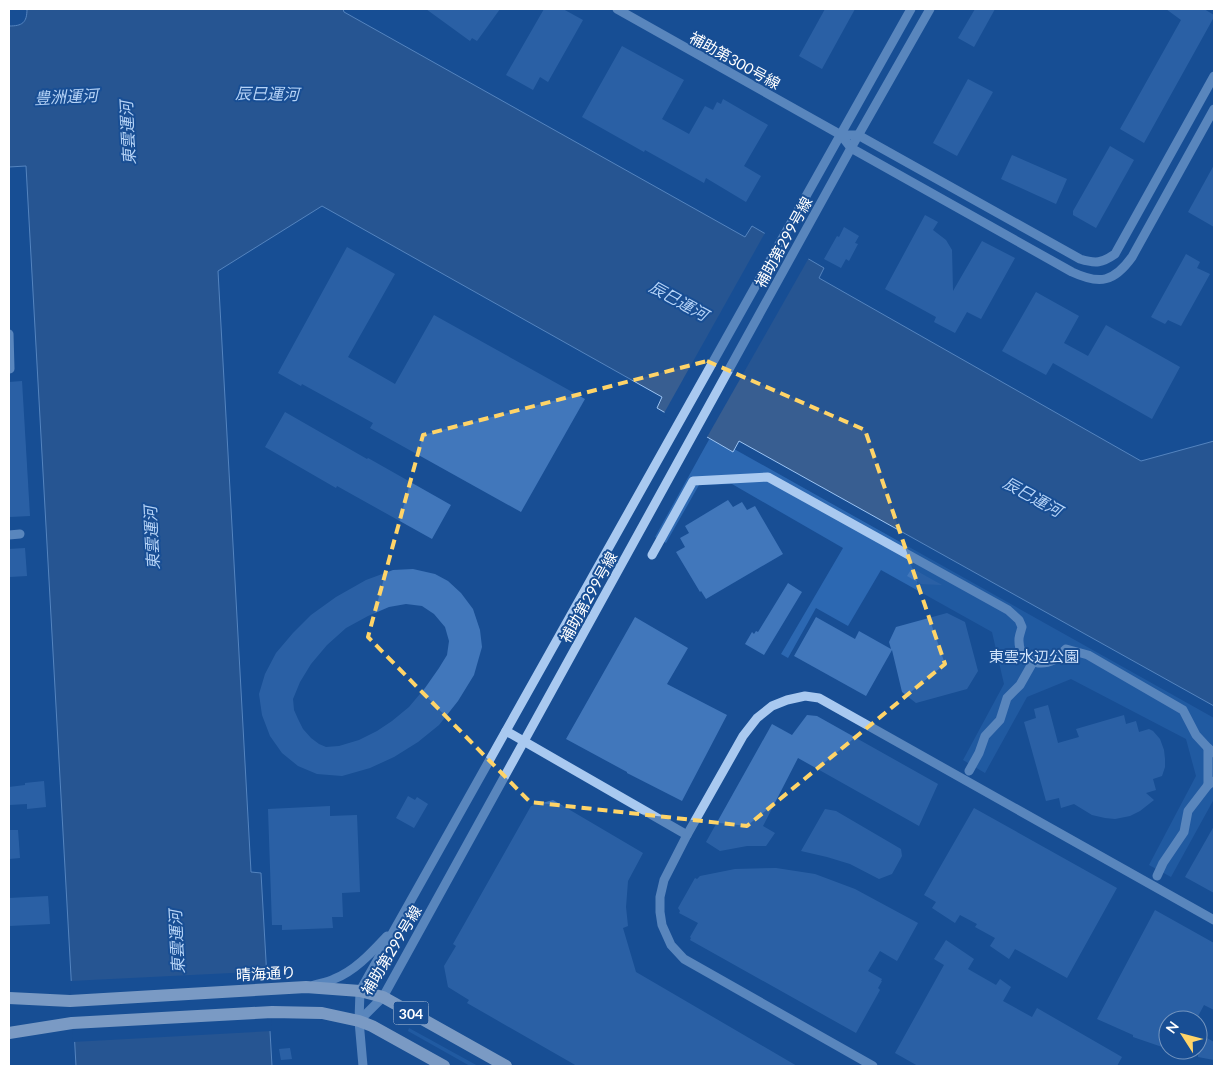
<svg xmlns="http://www.w3.org/2000/svg" width="1223" height="1075" font-family="Lato,'Noto Sans JP',sans-serif">
	<style>
		.green { fill: #2c68b2 }
		.water { fill: #385e91; stroke: #9cc4f3 }
		.pier { fill: #184e94 }
		.building { fill: #4177bb; fill-rule: evenodd }
		.lines { fill: none; stroke-linecap: round; stroke-linejoin: round }
		.minor { stroke: #a9c9f0; stroke-width: 9 }
		.major { stroke: #f2f7ff; stroke-width: 12 }
		.marked { fill: none; stroke: #ffd468; stroke-width: 4; stroke-dasharray: 10 6; stroke-linejoin: round }
		.labels { text-anchor: middle; dominant-baseline: central; stroke-width: 4; stroke-linejoin: round; paint-order: stroke }
		.shield { fill: #184e94; stroke: #bacadf; stroke-width: 1 }
		.shield-label { font-size: 14px; font-weight: bold; fill: #fff }
		.street-label { font-size: 15px; fill: #fff; stroke: #184e94 }
		.park-label { font-size: 15px; fill: #d0e3fb; stroke: #184e94 }
		.water-label { font-size: 16px; font-style: italic; fill: #b5d3f7; stroke: #184e94 }
	</style>
	<rect width="100%" height="100%" fill="#184e94"/>
	<!-- green -->
	<g class="green">
		<polygon points="711,436 1214,718 1214,799 1171,877 1149,865 1196,776 1186,739 1071,679 1027,697 985,773 963,760 1004,684 992,632 881,570 848,626 816,608 788,658 781,654 843,548 732,484 699,485 666,543 655,537"/>
		<polygon points="409,1028 478,1066 470,1066 408,1031"/>
	</g>
	<!-- water -->
	<path class="water" d="M27,9H343L344,12L745,237L752,226L824,268L819,278L1141,461L1214,441V706L739,441L733,452L657,408L662,397L322,206L218,271L251,872L261,873L272,1066H76L26,166L9,167V26C22,26 27,23 27,9Z"/>
	<!-- pier -->
	<g class="pier">
		<polygon points="766,231 810,256 706,439 663,415"/>
		<polygon points="269,971 272,1031 73,1042 70,981"/>
	</g>
	<!-- building -->
	<g class="building">
		<polygon points="426,9 500,9 477,41 472,38 470,41"/>
		<polygon points="544,9 563,9 583,20 548,82 540,77 533,90 506,75"/>
		<polygon points="825,9 855,9 822,69 799,56"/>
		<polygon points="975,9 995,9 974,47 958,38"/>
		<polygon points="1166,9 1204,9 1214,15 1214,17 1144,143 1120,129 1181,20"/>
		<polygon points="622,46 684,80 662,119 689,134 705,106 713,110 717,102 721,104 723,99 768,125 744,166 761,176 746,202 706,178 704,183 645,150 644,152 582,117"/>
		<polygon points="968,79 993,92 957,156 933,143"/>
		<polygon points="1110,146 1134,160 1096,228 1073,215 1073,211"/>
		<polygon points="1012,155 1067,179 1056,204 1001,179"/>
		<polygon points="1214,165 1214,227 1188,212"/>
		<polygon points="925,215 938,222 933,230 946,240 952,250 953,291 982,241 1015,258 981,319 967,312 955,333 934,322 936,317 885,289"/>
		<polygon points="844,227 859,236 855,243 858,244 849,261 846,259 841,268 824,259 837,236 839,237"/>
		<polygon points="347,247 395,274 348,357 395,384 434,315 585,399 521,512 370,428 373,423 302,384 301,386 278,373"/>
		<polygon points="1186,254 1200,262 1197,268 1210,274 1181,326 1168,320 1165,324 1151,317"/>
		<polygon points="1036,292 1079,316 1064,343 1088,356 1106,325 1180,367 1152,419 1053,363 1046,375 1002,351"/>
		<polygon points="22,381 30,516 9,517 9,382"/>
		<polygon points="285,412 367,459 368,458 451,505 432,539 337,486 336,488 265,447"/>
		<polygon points="728,500 733,507 742,502 747,510 755,506 783,554 706,599 701,591 700,592 676,552 685,547 680,538 689,533 685,526"/>
		<polygon points="25,548 27,576 9,577 9,549"/>
		<polygon points="912,568 924,575 942,585 921,584 907,576"/>
		<path d="M413,569L435,574L448,581L461,593L473,609L480,630L482,647L474,675L458,701L439,725L418,742L394,757L370,768L342,776L317,774L298,766L282,753L270,736L262,715L259,694L265,674L276,653L293,633L311,615L336,597L366,580L393,570ZM406,604L422,606L434,614L445,627L449,641L447,655L439,668L425,688L409,707L392,721L377,731L359,740L339,746L326,747L319,744L311,738L303,729L298,719L294,710L293,699L300,682L311,664L327,645L346,628L368,616L389,607Z"/>
		<polygon points="788,583 802,592 764,655 745,644 752,632 754,634 756,631 758,632"/>
		<polygon points="947,613 965,622 978,671 967,689 916,703 902,692 892,650 866,696 794,656 816,617 855,639 859,631 891,649 889,642 896,627"/>
		<polygon points="635,617 688,648 667,684 727,715 682,801 627,773 627,772 566,739"/>
		<polygon points="1048,705 1058,743 1079,737 1076,729 1124,715 1126,724 1136,721 1139,732 1149,729 1153,731 1160,739 1164,750 1165,759 1165,767 1162,776 1153,779 1156,790 1146,793 1154,800 1140,811 1130,816 1115,819 1105,818 1092,815 1074,804 1061,808 1059,798 1046,801 1024,722 1036,718 1034,709"/>
		<polygon points="807,715 817,716 938,784 919,826 798,758 763,826 775,833 766,846 747,846 720,851 706,842 772,724 792,735"/>
		<polygon points="44,781 46,807 27,809 27,804 9,805 9,787 25,785 25,783"/>
		<polygon points="408,796 415,800 417,797 428,804 414,828 396,818"/>
		<polygon points="553,800 643,853 628,881 626,907 628,926 623,928 636,972 797,1066 577,1066 467,1003 469,1000 448,987 444,966 456,946 453,944 531,806"/>
		<polygon points="330,806 330,816 357,815 360,892 342,893 343,917 332,917 333,928 282,930 282,925 272,925 268,809"/>
		<polygon points="974,808 1117,888 1067,978 1015,949 1009,959 990,946 995,938 975,927 977,924 960,915 955,923 932,908 936,902 924,895"/>
		<polygon points="825,809 836,811 901,849 902,856 892,874 879,879 850,864 827,857 801,851"/>
		<polygon points="1214,826 1214,893 1185,877"/>
		<polygon points="9,830 18,830 20,858 9,859"/>
		<polygon points="776,868 815,874 855,889 918,923 897,961 880,951 868,971 882,979 881,981 882,981 878,988 880,990 856,1033 690,940 691,938 690,937 698,923 679,913 680,911 678,908 695,878 697,879 700,876 735,869"/>
		<polygon points="48,896 50,924 9,926 9,898"/>
		<polygon points="1155,910 1214,943 1214,1010 1204,1005 1196,1020 1168,1020 1168,1049 1133,1037 1133,1035 1097,1019"/>
		<polygon points="946,940 974,959 968,969 996,985 1000,979 1011,987 1003,1001 1032,1017 1037,1008 1122,1057 1117,1066 918,1066 895,1053 944,965 934,959"/>
		<polygon points="1198,1033 1214,1042 1214,1060 1198,1057"/>
		<polygon points="290,1048 292,1059 281,1060 279,1049"/>
	</g>
	<g class="lines">
		<!-- minor -->
		<g class="minor">
			<path d="M617,9L841,135L851,148L1072,272C1100,285 1114,282 1132,257L1214,109"/>
			<path d="M841,135H858L1080,259C1096,264 1102,263 1115,254L1214,76"/>
			<polyline points="9,334 10,369 9,369"/>
			<polyline points="9,535 20,534"/>
			<path d="M652,555L693,481L768,477L1008,610L1019,620L1022,627C1021,631 1019,636 1019,639C1018,659 1037,668 1054,660C1058,657 1062,653 1066,649L1088,655L1183,710L1196,735L1208,748L1214,753"/>
			<polyline points="506,731 687,835"/>
			<polyline points="1208,748 1208,785"/>
			<polyline points="969,771 979,753 985,736 1000,720 1007,698 1020,685 1033,662"/>
			<polyline points="1157,876 1163,863 1184,832 1188,811 1208,785 1214,781"/>
			<path d="M314,985C321,983 328,982 334,979C355,971 372,952 387,936"/>
			<polyline points="359,1021 383,997 851,148 930,9"/>
			<polyline points="363,1066 359,1021 360,991 911,9"/>
			<polyline points="873,1066 684,959 671,945 662,925 660,912 660,897 664,880 687,835 743,736 757,718 772,706 787,700 805,696 819,698 1214,920"/>
		</g>
		<!-- major -->
		<g class="major">
			<polyline points="9,998 70,1001 306,987 360,991 383,997 506,1066"/>
			<polyline points="9,1033 72,1023 272,1012 322,1013 359,1021 372,1026 444,1066"/>
		</g>
	</g>
	<!-- marked area -->
	<path d="M0 0H1223V1075H0ZM707,361L865,430L945,664L747,826L530,802L368,637L423,435Z" fill="#184e94" fill-opacity=".55" fill-rule="evenodd"/>
	<path class="marked" d="M707,361L865,430L945,664L747,826L530,802L368,637L423,435Z"/>
	<g class="labels">
		<!-- shield labels -->
		<rect class="shield" x="393.5" y="1001.5" width="35" height="23" rx="4"/>
		<g class="shield-label">
			<text x="411" y="1013">304</text>
		</g>
		<!-- street labels -->
		<g class="street-label">
			<text transform="translate(735 60) rotate(29)">補助第300号線</text>
			<text transform="translate(783 242) rotate(-61)">補助第299号線</text>
			<text transform="translate(588 597) rotate(-61)">補助第299号線</text>
			<text transform="translate(391 950) rotate(-59)">補助第299号線</text>
			<text transform="translate(266 973) rotate(-3)">晴海通り</text>
		</g>
		<!-- park labels -->
		<g class="park-label">
			<text x="1034" y="656">東雲水辺公園</text>
		</g>
		<!-- water labels -->
		<g class="water-label">
			<text transform="translate(267 93) rotate(1)">辰巳運河</text>
			<text transform="translate(66 96) rotate(-3)">豊洲運河</text>
			<text transform="translate(127 133) rotate(-93)">東雲運河</text>
			<text transform="translate(679 300) rotate(29)">辰巳運河</text>
			<text transform="translate(1033 496) rotate(29)">辰巳運河</text>
			<text transform="translate(151 538) rotate(-93)">東雲運河</text>
			<text transform="translate(176 942) rotate(-93)">東雲運河</text>
		</g>
	</g>
	<!-- border -->
	<rect width="1223" height="1075" fill="none" stroke="#ffffff" stroke-width="20"/>
	<!-- north arrow -->
	<g transform="translate(1183 1035) rotate(306)"><circle r="24" fill="#184e94" stroke="#7495bf"/>
	<path d="M0-4L9 19L0 12L-9 19Z" fill="#ffd468"/>
	<text y="-8" font-size="14" font-weight="bold" text-anchor="middle" fill="#ffffff">N</text>
	</g>
</svg>
